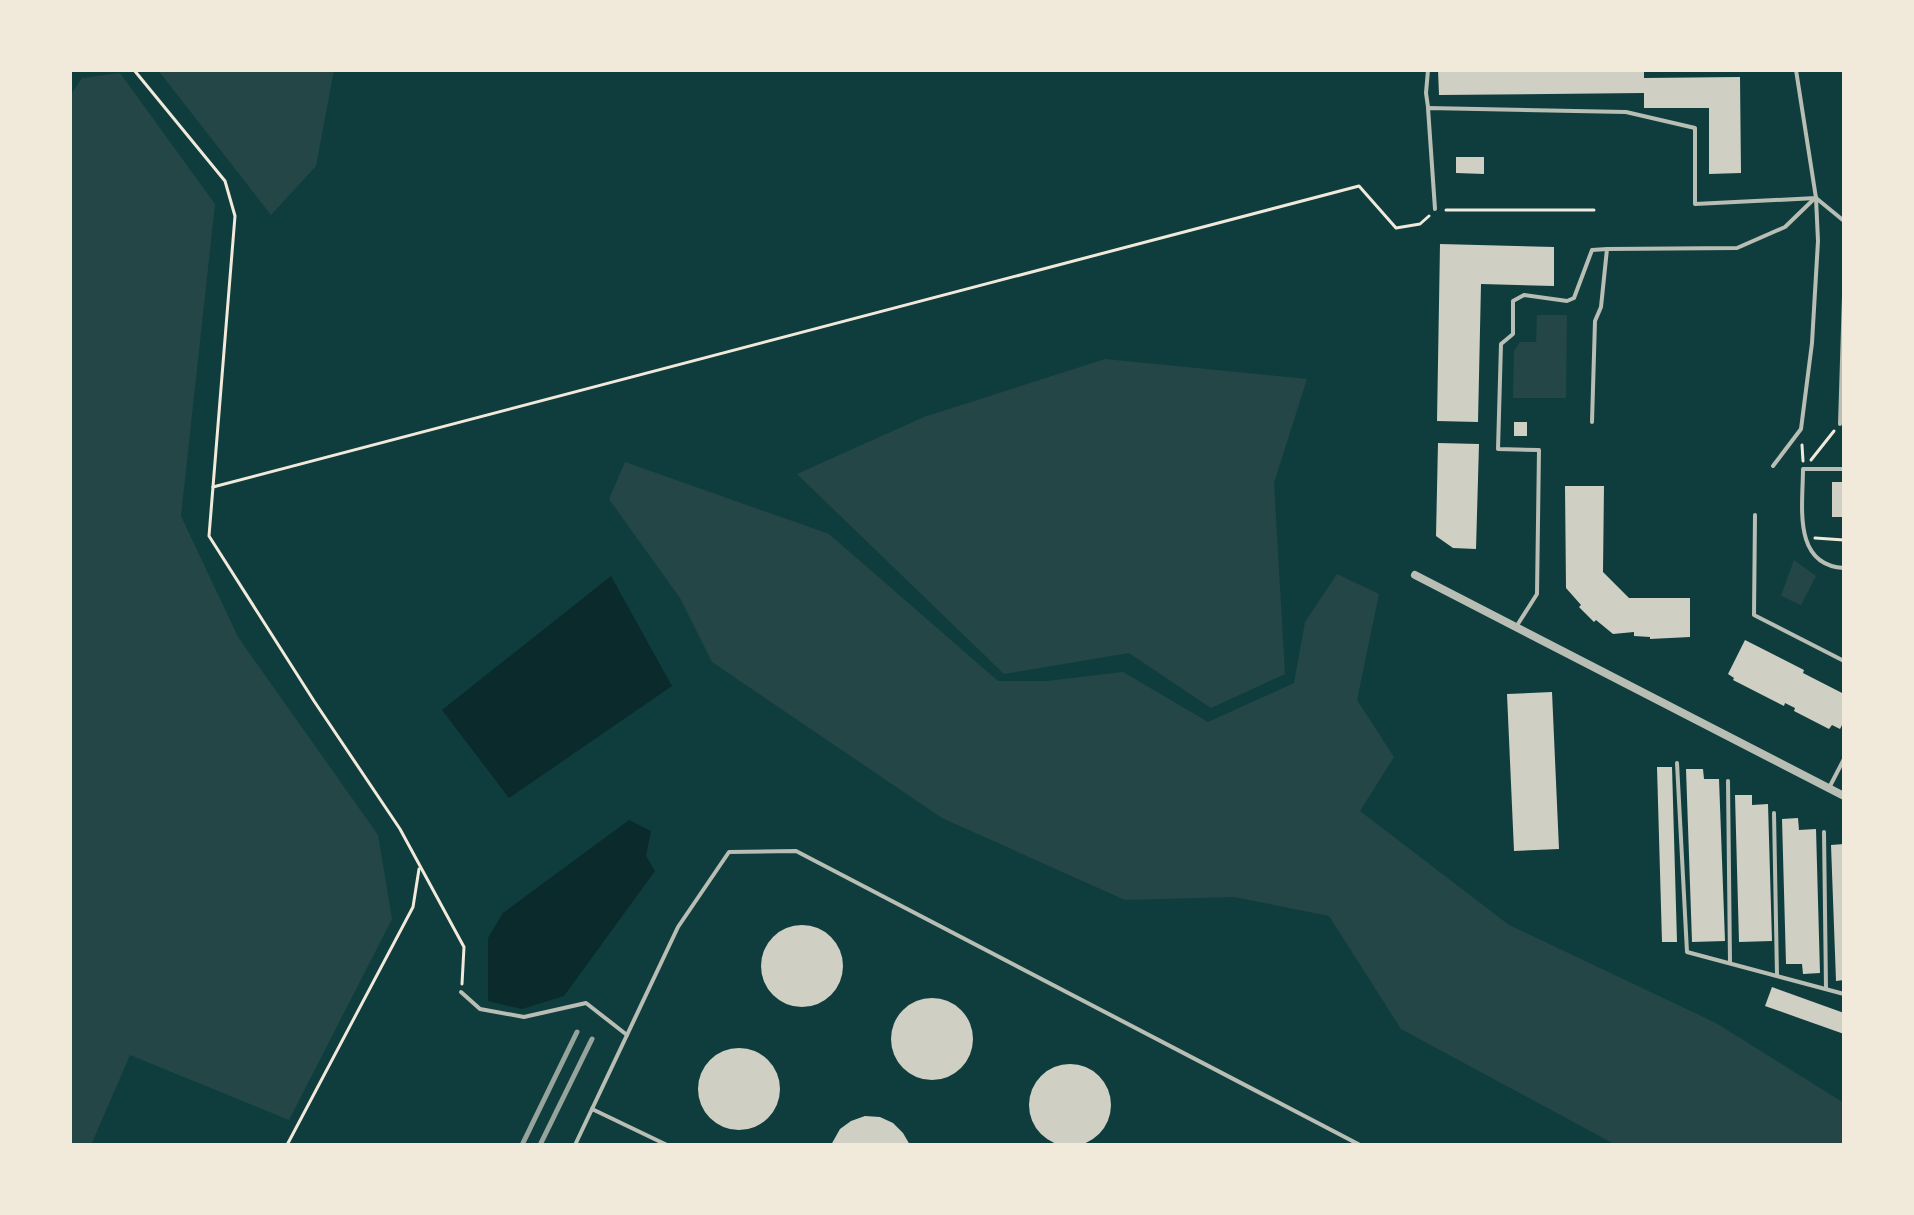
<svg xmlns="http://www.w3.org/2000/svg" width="1914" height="1215" font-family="Overpass,sans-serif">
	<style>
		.green { fill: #244646 }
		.water { fill: #0a2a2b }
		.building { fill: #cfcfc3 }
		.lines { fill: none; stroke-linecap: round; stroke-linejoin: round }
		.path { stroke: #f1e9da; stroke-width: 3 }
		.service { stroke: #b8beb3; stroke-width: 4 }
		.minor { stroke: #b8beb3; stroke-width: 8 }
		.rail { stroke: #97a49c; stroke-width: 5 }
	</style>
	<rect width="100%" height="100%" fill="#0f3d3e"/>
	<!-- green -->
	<g class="green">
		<polygon points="158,70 334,70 316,166 271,215"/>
		<polygon points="120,73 215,204 181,516 238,637 378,835 392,919 289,1120 130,1055 91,1145 70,1145 70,96 82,78"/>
		<polygon points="1537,315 1567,315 1566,398 1513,398 1514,351 1520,342 1536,342"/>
		<polygon points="1105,359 1307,379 1274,483 1285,674 1211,708 1129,653 1004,674 797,474 924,417"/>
		<polygon points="625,462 829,534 998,681 1047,681 1123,672 1208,722 1294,683 1305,622 1337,574 1379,594 1357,700 1394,757 1360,811 1509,925 1716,1023 1844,1103 1844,1145 1616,1145 1401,1029 1329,916 1234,897 1125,900 942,818 712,662 680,598 609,499"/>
		<polygon points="1794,560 1816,576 1801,605 1781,596"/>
	</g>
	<!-- water -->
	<g class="water">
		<polygon points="611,576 672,686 509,798 442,710"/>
		<polygon points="629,820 651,831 646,856 655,871 564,996 522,1009 488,1001 488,938 503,913"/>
	</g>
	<!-- building -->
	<g class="building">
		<polygon points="1438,70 1644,70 1644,78 1740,77 1741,173 1709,174 1709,108 1644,108 1644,93 1439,95"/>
		<polygon points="1456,157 1484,157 1484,174 1456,173"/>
		<polygon points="1440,244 1554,247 1554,286 1481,284 1478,422 1437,421"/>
		<rect x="1514" y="422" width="13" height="14"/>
		<polygon points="1438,443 1479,444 1476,549 1453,548 1436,536"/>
		<rect x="1832" y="482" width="12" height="35"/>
		<polygon points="1565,486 1604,486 1603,572 1629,598 1690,598 1690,637 1650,639 1650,637 1634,636 1634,632 1613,634 1596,620 1594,622 1579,607 1581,605 1566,588"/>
		<polygon points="1745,640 1804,670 1803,673 1844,694 1844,721 1840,729 1832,725 1829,729 1794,711 1795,708 1785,703 1784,706 1733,680 1734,678 1728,674"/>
		<polygon points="1552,692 1559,849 1514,851 1507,694"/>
		<polygon points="1657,767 1672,767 1677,942 1662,942"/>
		<polygon points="1686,769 1703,769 1704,779 1719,779 1725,941 1692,942"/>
		<polygon points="1735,795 1752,795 1752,805 1768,804 1772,941 1739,942"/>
		<polygon points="1798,818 1799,830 1816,829 1820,973 1803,974 1802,964 1786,964 1782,819"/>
		<polygon points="1844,844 1844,980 1836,981 1831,845"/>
		<circle cx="802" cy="966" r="41"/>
		<polygon points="1772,987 1844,1013 1844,1034 1765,1006"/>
		<circle cx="932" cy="1039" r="41"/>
		<circle cx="739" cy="1089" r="41"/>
		<circle cx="1070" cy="1105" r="41"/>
		<polygon points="865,1116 880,1117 893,1123 903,1133 910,1145 831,1145 840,1129 851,1121"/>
	</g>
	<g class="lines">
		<!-- path -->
		<g class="path">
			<polyline points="134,70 225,181 235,216 209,536 314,701 400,829 464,947 462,984"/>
			<polyline points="1446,210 1594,210"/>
			<polyline points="1802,445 1803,461"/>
			<polyline points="1811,460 1834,431"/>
			<polyline points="213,487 1359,186 1396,228 1420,224 1429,216"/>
			<polyline points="1815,538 1844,540"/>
			<polyline points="287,1145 413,907 419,869"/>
		</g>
		<!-- service -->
		<g class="service">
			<polyline points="1428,70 1426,93 1428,107"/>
			<polyline points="1816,198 1844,221"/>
			<polyline points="1435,209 1428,108 1626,112 1695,128 1695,204 1816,198 1796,70"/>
			<polyline points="1592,422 1595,321 1601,307 1607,249 1737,248 1785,227 1814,199"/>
			<polyline points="1840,424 1844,296"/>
			<polyline points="1773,466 1801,429 1812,343 1818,241 1816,198"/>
			<path d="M1844,469H1803C1803,505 1792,565 1844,568"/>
			<polyline points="1755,515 1754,615 1844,661"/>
			<polyline points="1516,627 1537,594 1539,450 1498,449 1501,344 1513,334 1513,301 1524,295 1567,301 1574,298 1592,250 1607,249"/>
			<polyline points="1677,763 1687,952 1844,994"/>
			<polyline points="1728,781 1730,963"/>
			<polyline points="1829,788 1844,759"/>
			<polyline points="1774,813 1777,976"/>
			<polyline points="1824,832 1826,989"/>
			<polyline points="461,992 480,1009 524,1017 586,1003 627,1035 575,1145"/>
			<polyline points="627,1035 678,927 729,852 796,851 1360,1145"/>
			<polyline points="592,1109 667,1145"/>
		</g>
		<!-- minor -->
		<polyline class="minor" points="1415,575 1844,796"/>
		<!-- rail -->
		<g class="rail">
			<polyline points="522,1145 577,1032"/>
			<polyline points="540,1145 592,1039"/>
		</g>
	</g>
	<!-- border -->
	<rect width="1914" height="1215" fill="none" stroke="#f1e9da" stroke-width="144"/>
</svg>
